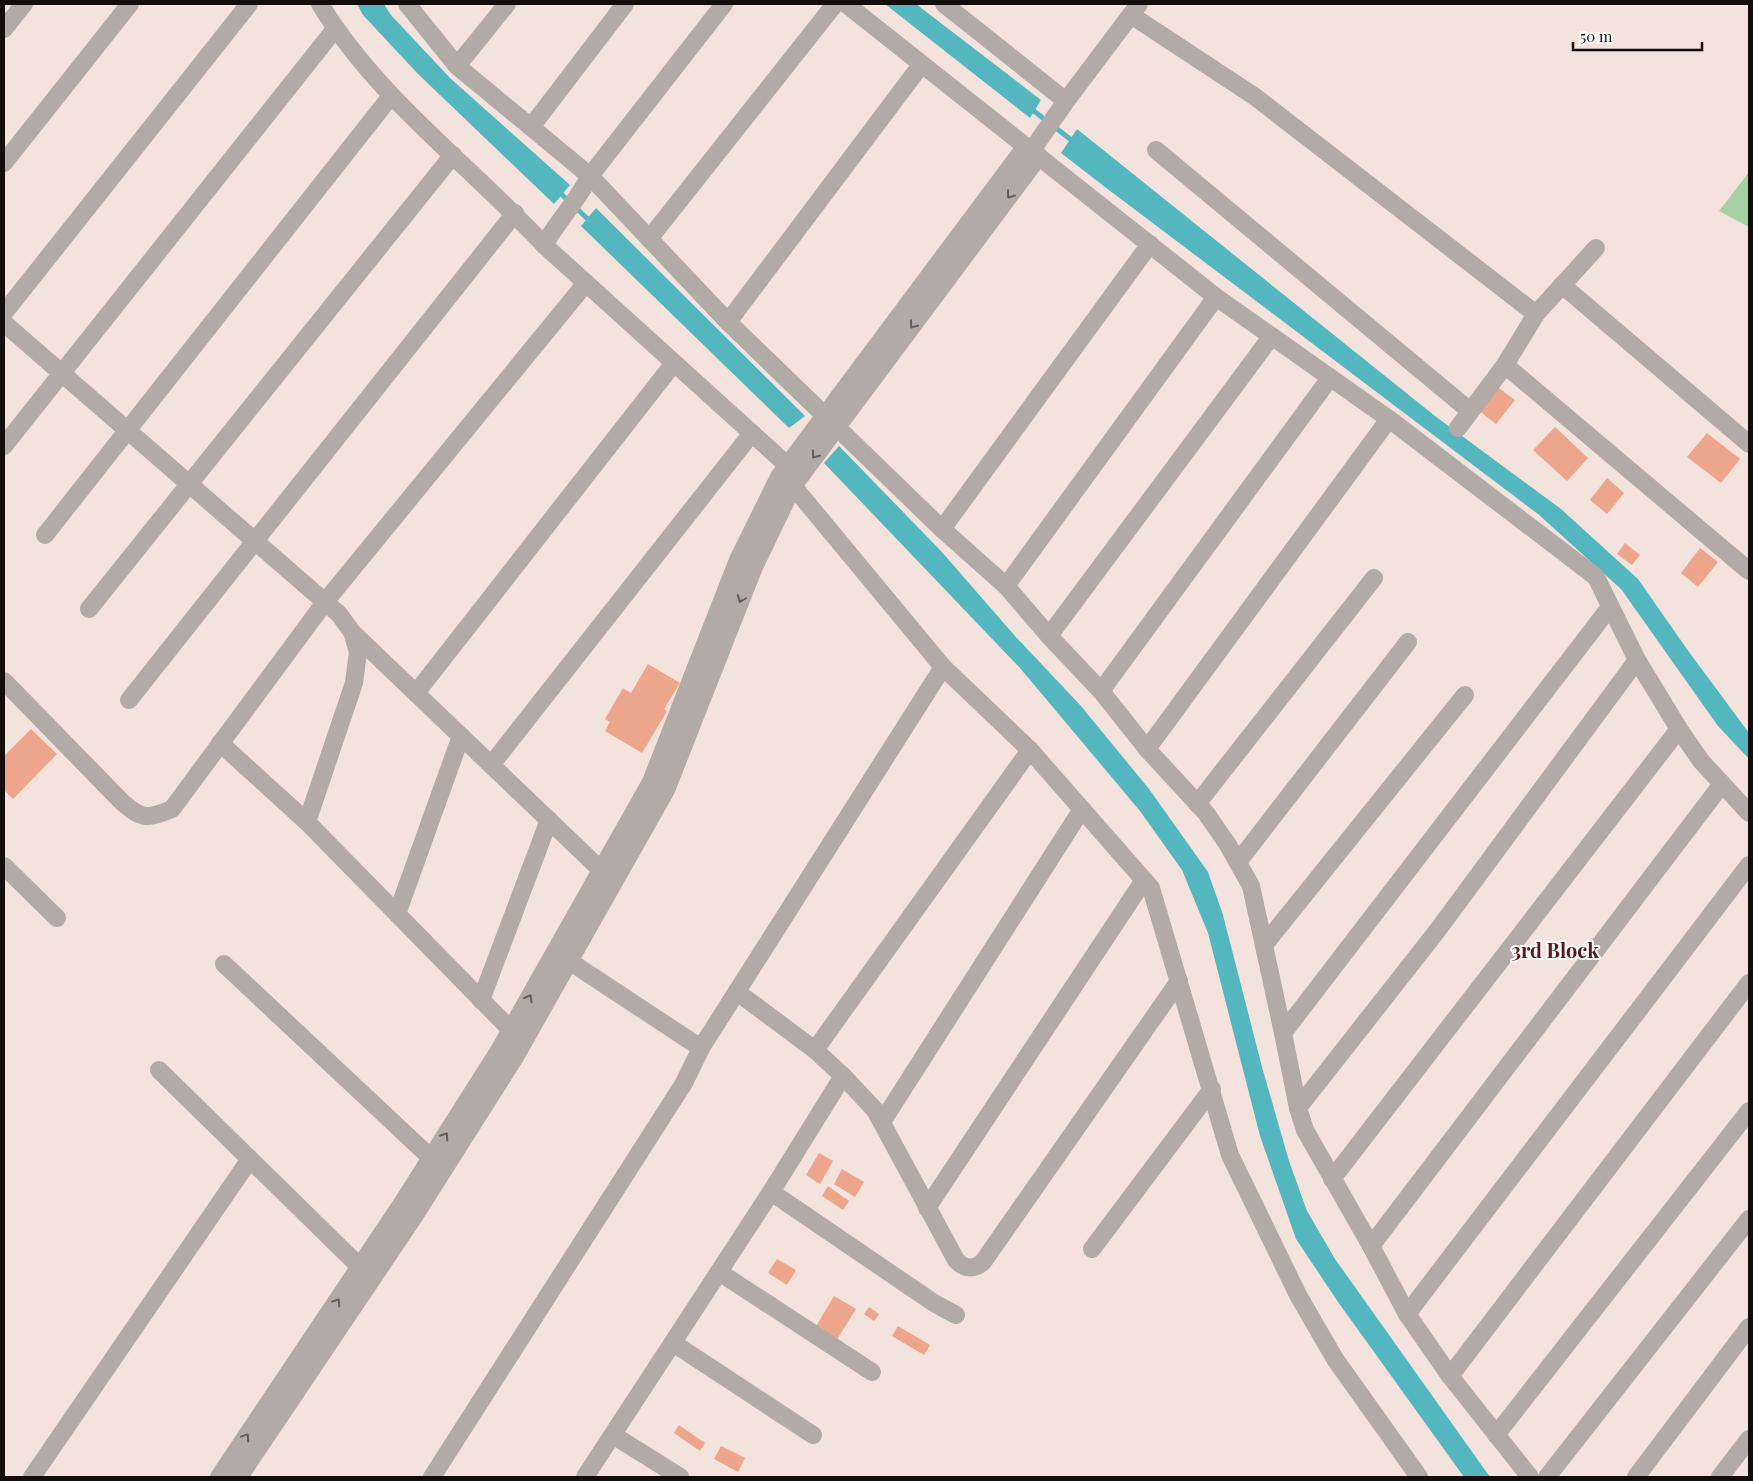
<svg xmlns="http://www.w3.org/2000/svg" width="1753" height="1481" font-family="'Playfair Display',serif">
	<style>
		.green { fill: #a6d1a4 }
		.water { fill: #54b7c0 }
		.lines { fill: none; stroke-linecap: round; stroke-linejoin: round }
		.stream { stroke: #54b7c0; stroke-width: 5 }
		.building { fill: #eda58c }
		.street { stroke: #b1aaa7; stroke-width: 18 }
		.oneway { stroke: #625c59 }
		.labels { text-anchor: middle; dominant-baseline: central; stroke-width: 4; stroke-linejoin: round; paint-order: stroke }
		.quarter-label { font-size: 20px; font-weight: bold; fill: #5b1620; stroke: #fff }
	</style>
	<rect width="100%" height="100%" fill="#f4e2dc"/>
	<!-- green -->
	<polygon class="green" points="1749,172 1749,227 1719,211"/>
	<!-- water -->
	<g class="water">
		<polygon points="357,4 384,4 391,15 450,78 570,185 554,204 417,73 363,15"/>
		<polygon points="885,4 916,4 1041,100 1030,118"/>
		<polygon points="1077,129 1435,416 1561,509 1638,579 1689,652 1749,733 1749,759 1718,726 1621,589 1538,514 1105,187 1061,153"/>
		<polygon points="596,208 805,416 789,428 581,226"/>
		<polygon points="839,446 941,551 1015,636 1081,706 1149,789 1208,872 1223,915 1262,1067 1289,1161 1307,1211 1335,1259 1490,1477 1464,1477 1338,1302 1296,1239 1260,1136 1208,933 1182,870 1140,811 1020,668 824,463"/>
	</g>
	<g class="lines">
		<!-- stream -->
		<g class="stream">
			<polyline points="1030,108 1074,142"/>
			<polyline points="558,191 592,223"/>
		</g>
	</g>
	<!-- building -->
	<g class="building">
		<polygon points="1496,386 1515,400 1496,424 1478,410"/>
		<polygon points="1555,427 1588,458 1567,481 1533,450"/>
		<polygon points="1707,433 1740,459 1721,483 1687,457"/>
		<polygon points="1607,478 1624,493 1607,514 1590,500"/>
		<polygon points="1625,543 1640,555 1632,565 1617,554"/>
		<polygon points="1700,548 1718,562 1698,587 1681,573"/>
		<polygon points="648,664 680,683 664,709 667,711 642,753 605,731 610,722 605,719 623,688 631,693"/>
		<polygon points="31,729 57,754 13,799 4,790 4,756"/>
		<polygon points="819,1153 833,1161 820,1184 806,1175"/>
		<polygon points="842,1169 864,1182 855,1197 834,1184"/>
		<polygon points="828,1186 849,1201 843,1210 822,1196"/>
		<polygon points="777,1259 796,1270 787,1285 768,1273"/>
		<polygon points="834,1296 856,1309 836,1341 815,1328"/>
		<polygon points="869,1307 879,1314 874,1321 864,1314"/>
		<polygon points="898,1326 930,1345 924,1355 892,1336"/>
		<polygon points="679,1425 705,1443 700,1451 674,1433"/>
		<polygon points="721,1446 745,1458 738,1472 714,1459"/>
	</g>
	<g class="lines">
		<!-- street -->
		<g class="street">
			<path d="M320,4C378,99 470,165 544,245C558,221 577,201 590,176L724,4"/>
			<polyline points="407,4 457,66 590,176 728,322 942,529 1006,586 1049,636 1101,691 1147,749 1206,813 1228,845 1251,886 1283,1033 1298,1108 1305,1130 1371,1246 1407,1314 1450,1376 1530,1477"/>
			<polyline points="846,4 1216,297 1389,419 1596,577 1637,660 1679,729 1701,761 1749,813"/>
			<polyline points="944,4 1066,101"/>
			<polyline points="1131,15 1254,96 1536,314"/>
			<polyline points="4,29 24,4"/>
			<polyline points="457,66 507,4"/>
			<polyline points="531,127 625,4"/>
			<polyline points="1032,150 1066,101 1139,4"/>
			<polyline points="1156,150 1470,411"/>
			<polyline points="4,163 130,4"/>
			<polyline points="649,239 835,4"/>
			<polyline points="544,245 787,465"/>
			<polyline points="1562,285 1749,444"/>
			<polyline points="4,313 249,4"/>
			<polyline points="728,322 921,65"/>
			<polyline points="4,323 325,602 339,614 352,632 358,652 354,683 307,822"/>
			<polyline points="1505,365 1749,571"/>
			<polyline points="1458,428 1505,365 1536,314 1596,248"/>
			<polyline points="4,446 335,29"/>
			<polyline points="793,486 943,667 1030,750 1151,888 1230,1155 1298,1295 1335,1359 1419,1477"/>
			<polyline points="942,529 1150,244"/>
			<polyline points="45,535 391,96"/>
			<polyline points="1006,586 1216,297"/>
			<polyline points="89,609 453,155"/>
			<polyline points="354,634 601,870"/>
			<polyline points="1049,636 1271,337"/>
			<path d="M4,681L122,802C143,820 147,819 172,809L325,602L586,283"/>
			<polyline points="1101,691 1330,378"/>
			<polyline points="416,693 674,363"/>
			<polyline points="129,700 515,213"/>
			<polyline points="220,743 307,822 511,1030"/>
			<polyline points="1147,749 1389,419"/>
			<polyline points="491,765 752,433"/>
			<polyline points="1197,804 1374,578"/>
			<polyline points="1238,862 1408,642"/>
			<polyline points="4,866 57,918"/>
			<polyline points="397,914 461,736"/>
			<polyline points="1264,945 1465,695"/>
			<polyline points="569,961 701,1048"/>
			<polyline points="224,964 431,1158"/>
			<path d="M737,992L815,1050L843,1076L875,1110L956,1260C964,1269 974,1270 983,1262L1179,981"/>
			<polyline points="481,1000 549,820"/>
			<polyline points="1283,1033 1610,607"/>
			<polyline points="815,1050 1030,750"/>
			<polyline points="159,1070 360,1267"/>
			<polyline points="1298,1108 1437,931 1637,660"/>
			<polyline points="882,1122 1082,809"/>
			<polyline points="1332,1179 1679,729"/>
			<polyline points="771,1192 934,1303 956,1315"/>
			<polyline points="927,1208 1144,880"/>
			<polyline points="1371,1246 1722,784"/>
			<polyline points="1092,1249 1212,1089"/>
			<polyline points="719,1272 872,1372"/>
			<polyline points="1407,1314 1749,865"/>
			<polyline points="673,1343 813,1435"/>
			<polyline points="1450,1376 1749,983"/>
			<polyline points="613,1435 680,1477"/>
			<polyline points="1496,1435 1749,1111"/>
			<polyline points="32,1477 250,1159"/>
			<polyline points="219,1477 401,1205 500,1049 651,782 738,560 779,477 1026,146"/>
			<polyline points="239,1477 415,1215 515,1057 666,790 754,567 793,486 1039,156"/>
			<polyline points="432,1477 684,1083 701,1048 943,667"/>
			<polyline points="585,1477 771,1192 843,1076"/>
			<polyline points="1547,1477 1749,1219"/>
			<polyline points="1636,1477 1749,1327"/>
			<polyline points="1720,1477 1749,1439"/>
		</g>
	</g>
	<!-- one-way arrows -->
	<defs><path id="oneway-chevron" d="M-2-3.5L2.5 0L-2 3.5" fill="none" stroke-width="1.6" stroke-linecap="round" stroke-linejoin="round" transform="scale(1.25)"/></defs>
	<g class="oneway">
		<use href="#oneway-chevron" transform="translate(1010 195) rotate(127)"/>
		<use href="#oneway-chevron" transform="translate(913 325) rotate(127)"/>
		<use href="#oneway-chevron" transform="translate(815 455) rotate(127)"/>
		<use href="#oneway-chevron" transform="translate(741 599) rotate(111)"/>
		<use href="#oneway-chevron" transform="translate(529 998) rotate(-61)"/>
		<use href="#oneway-chevron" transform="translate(445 1136) rotate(-58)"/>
		<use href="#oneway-chevron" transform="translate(337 1302) rotate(-56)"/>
		<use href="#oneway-chevron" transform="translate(246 1437) rotate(-56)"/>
	</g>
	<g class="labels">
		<!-- quarter labels -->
		<g class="quarter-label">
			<text x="1555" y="949">3rd Block</text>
		</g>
	</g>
	<!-- border -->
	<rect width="1753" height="1481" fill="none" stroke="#130d0b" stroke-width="10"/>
	<!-- scale -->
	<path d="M1573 42v8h129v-8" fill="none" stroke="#130d0b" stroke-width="2.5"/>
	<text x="1580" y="42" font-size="15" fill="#130d0b" stroke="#ffffff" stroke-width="4" paint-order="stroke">50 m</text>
</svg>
